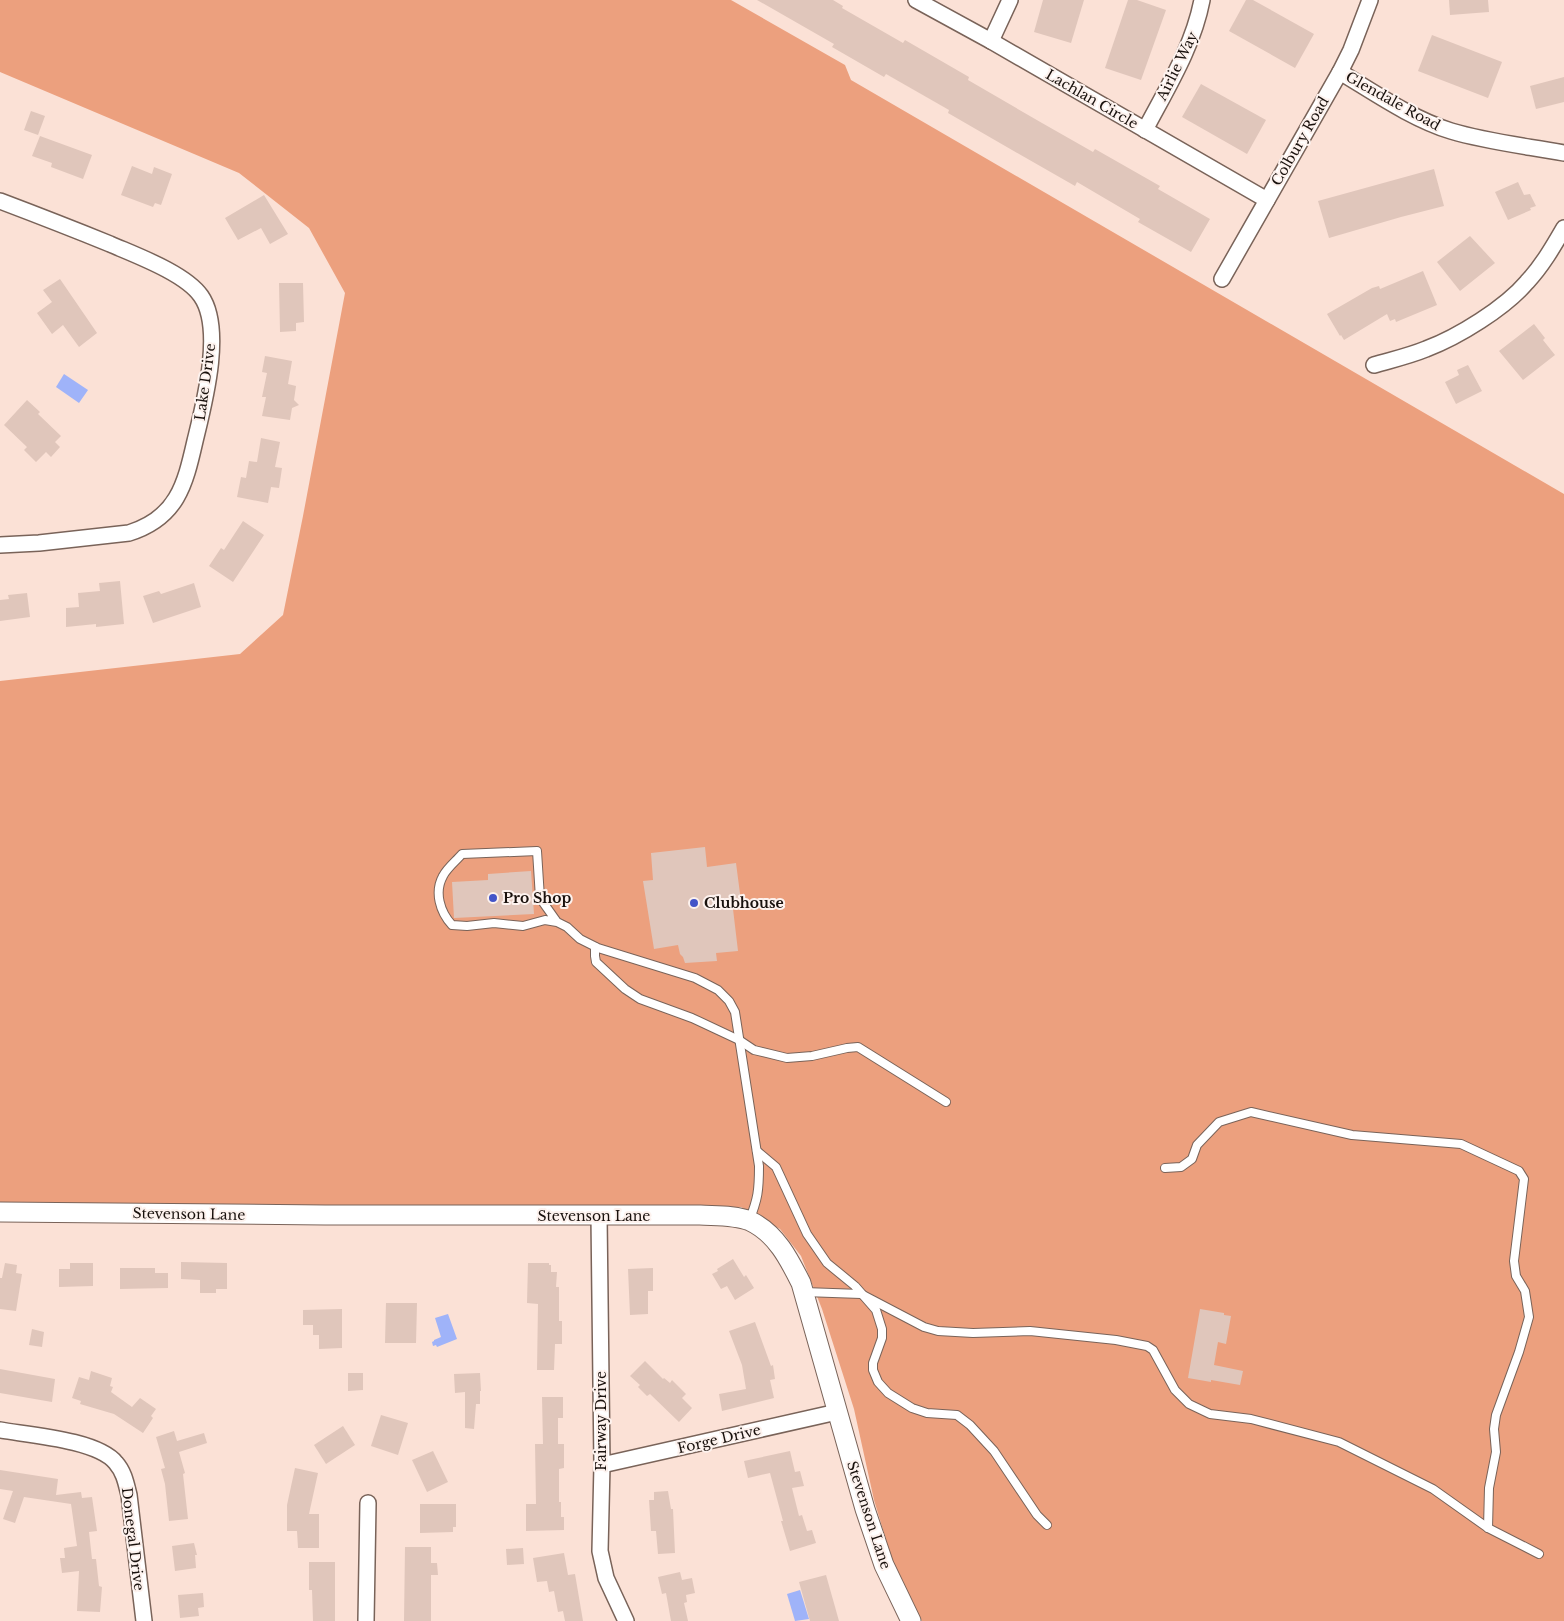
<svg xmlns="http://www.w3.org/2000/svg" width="1564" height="1621" font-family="'Libre Baskerville',serif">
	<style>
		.green { fill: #eca07e }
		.water { fill: #9fb3f9 }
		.building { fill: #e0c6bb }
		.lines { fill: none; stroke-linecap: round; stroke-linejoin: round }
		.service-casing { stroke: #796359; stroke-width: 10 }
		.minor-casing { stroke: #796359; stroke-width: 18 }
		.tertiary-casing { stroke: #796359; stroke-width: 21 }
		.service { stroke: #fff; stroke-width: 8 }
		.minor { stroke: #fff; stroke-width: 15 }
		.tertiary { stroke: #fff; stroke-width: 19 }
		.poi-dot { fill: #4354c8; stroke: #fdf2ee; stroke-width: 2 }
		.labels { text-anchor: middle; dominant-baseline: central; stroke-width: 4; stroke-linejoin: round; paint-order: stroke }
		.street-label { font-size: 14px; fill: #19110d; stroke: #fdf2ee }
		.poi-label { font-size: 14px; font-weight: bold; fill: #19110d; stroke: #fdf2ee; text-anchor: start }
	</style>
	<rect width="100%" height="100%" fill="#fbe1d6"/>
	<!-- green -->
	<polygon class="green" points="0,0 731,0 845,65 851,80 1564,494 1564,1621 922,1621 897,1576 874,1500 854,1409 822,1309 801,1256 780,1229 741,1207 0,1204 0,681 240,654 283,615 303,516 345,293 309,228 239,173 0,72"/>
	<!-- water -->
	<g class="water">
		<polygon points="64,374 88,390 79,403 56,387"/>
		<polygon points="448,1314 457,1339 437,1347 436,1345 433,1346 432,1342 434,1341 434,1340 441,1337 435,1318"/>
		<polygon points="800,1590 809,1619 795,1621 787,1594"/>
	</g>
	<!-- building -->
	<g class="building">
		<polygon points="757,0 833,0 843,6 842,8 903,43 905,40 969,77 968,80 1042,123 1093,152 1095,149 1160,186 1158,189 1210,219 1191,252 1138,222 1140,219 1077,182 1075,186 1012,150 948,113 949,110 886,74 884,77 832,47 834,44"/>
		<polygon points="1043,0 1084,0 1071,43 1034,32"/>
		<polygon points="1128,0 1137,0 1166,10 1141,80 1105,68"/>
		<polygon points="1246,0 1253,0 1314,34 1295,68 1229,31"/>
		<polygon points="1449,0 1488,0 1489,12 1450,15"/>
		<polygon points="1432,35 1502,62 1488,98 1418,71"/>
		<polygon points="1564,77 1564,102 1536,109 1530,86"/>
		<polygon points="1201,84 1266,120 1247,154 1182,117"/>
		<polygon points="31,111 45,116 38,135 24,130"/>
		<polygon points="40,136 92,155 83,179 51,167 52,163 32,156"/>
		<polygon points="132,166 152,174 154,167 172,174 161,205 155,203 153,207 121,195"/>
		<polygon points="1434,169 1444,206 1401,217 1329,238 1318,201"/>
		<polygon points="1518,182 1524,195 1530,194 1536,206 1530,208 1531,210 1508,220 1495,192"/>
		<polygon points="264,195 288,234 270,244 261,228 238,240 225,218"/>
		<polygon points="1470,236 1495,263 1460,291 1437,262"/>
		<polygon points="1423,271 1437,305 1396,322 1395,319 1390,321 1387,314 1344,340 1341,335 1340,336 1327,314 1372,288 1379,286 1380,289"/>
		<polygon points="60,279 97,333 79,347 63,325 52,334 37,313 52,302 43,290"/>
		<polygon points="279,283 303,283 304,322 296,323 296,331 280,332"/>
		<polygon points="1534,324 1545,338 1543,340 1555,355 1523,380 1499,351"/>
		<polygon points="265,356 292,361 288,384 296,386 294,400 299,405 292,408 290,420 262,416 266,397 262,397 267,373 262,372"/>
		<polygon points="1468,365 1482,391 1456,404 1445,382 1459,375 1457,370"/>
		<polygon points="27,400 40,412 38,414 61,436 55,442 60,447 51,457 46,452 36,462 24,450 27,447 4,425"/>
		<polygon points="261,438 280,442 275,467 282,468 279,488 271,487 268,503 237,497 241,477 246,478 249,461 257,462"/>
		<polygon points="243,521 264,535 233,582 209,566 221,548 224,550"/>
		<polygon points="120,581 124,624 96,627 96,624 66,627 66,608 79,607 78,593 100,591 99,583"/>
		<polygon points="194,583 201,607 153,623 143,596 159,591 161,594"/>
		<polygon points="27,593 30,617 0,621 0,600 9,599 8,595"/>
		<polygon points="705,847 707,867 736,863 742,909 733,909 738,951 716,953 717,961 685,963 683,957 680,954 678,945 654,949 643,881 653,880 651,853"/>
		<polygon points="531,871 534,914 454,918 452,882 488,880 488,874"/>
		<polygon points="733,1259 744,1277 746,1275 754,1288 735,1300 727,1286 721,1289 712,1274 718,1271 717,1269"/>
		<polygon points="181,1262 227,1263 227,1289 216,1289 216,1293 200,1293 200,1280 181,1279"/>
		<polygon points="5,1263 17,1265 16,1273 22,1274 16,1311 0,1309 0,1278 2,1278"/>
		<polygon points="70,1263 93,1263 93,1286 59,1287 59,1269 70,1269"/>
		<polygon points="528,1263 549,1263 549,1265 551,1265 551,1272 557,1272 556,1287 559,1287 559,1321 562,1321 562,1344 555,1344 554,1370 537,1370 538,1304 527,1303"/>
		<polygon points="120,1268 155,1268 155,1273 168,1273 168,1288 120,1289"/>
		<polygon points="653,1268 653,1291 648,1291 648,1314 630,1315 628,1269"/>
		<polygon points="386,1303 417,1303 416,1343 385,1343"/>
		<polygon points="342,1309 342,1348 319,1349 319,1335 313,1335 313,1325 303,1325 303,1310"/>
		<polygon points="1200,1309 1224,1313 1224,1315 1231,1316 1226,1344 1218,1342 1214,1365 1243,1371 1240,1385 1211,1380 1211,1382 1188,1378"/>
		<polygon points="755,1322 771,1366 773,1365 775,1379 770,1380 774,1398 722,1411 719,1394 746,1389 742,1365 729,1331"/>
		<polygon points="32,1329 44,1332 42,1347 29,1345"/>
		<polygon points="645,1361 663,1379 664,1378 670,1383 672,1380 686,1394 682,1398 692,1408 679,1422 650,1394 647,1396 638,1387 640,1385 630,1376"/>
		<polygon points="0,1369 55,1379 52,1402 0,1393"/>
		<polygon points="91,1371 112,1378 110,1386 113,1387 111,1392 132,1407 140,1398 156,1409 151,1416 153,1418 143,1433 114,1414 80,1404 81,1401 72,1398 79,1377 89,1380"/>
		<polygon points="348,1373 363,1373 363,1390 348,1391"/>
		<polygon points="480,1373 481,1391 480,1391 480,1404 476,1404 474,1429 465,1428 465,1392 455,1393 454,1374"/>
		<polygon points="542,1397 563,1397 563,1418 558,1418 558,1444 564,1444 564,1468 559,1469 559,1502 561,1502 561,1517 564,1517 564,1530 526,1531 526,1504 536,1504 535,1444 543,1444"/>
		<polygon points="381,1415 408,1423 398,1455 371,1446"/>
		<polygon points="343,1426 355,1445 326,1464 314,1445"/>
		<polygon points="174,1431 177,1441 204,1433 207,1443 179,1452 185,1473 183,1474 188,1519 169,1521 165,1484 161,1469 165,1468 156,1437"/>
		<polygon points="433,1451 448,1482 427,1492 412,1460"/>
		<polygon points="790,1451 795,1472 800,1471 804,1486 792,1488 799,1516 802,1515 807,1531 812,1530 816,1543 790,1551 781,1521 783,1521 770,1473 748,1478 744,1461"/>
		<polygon points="295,1468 318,1473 309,1514 319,1514 319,1548 298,1548 297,1531 287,1531 287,1505"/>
		<polygon points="0,1470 58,1479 56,1495 81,1492 82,1498 92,1497 97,1531 89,1532 92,1559 96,1559 99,1586 102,1587 100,1612 77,1611 79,1571 62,1573 60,1558 65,1558 64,1548 77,1546 71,1504 24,1497 15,1523 3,1519 13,1491 0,1489"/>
		<polygon points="668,1491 671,1509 673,1509 675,1553 658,1554 656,1531 651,1531 649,1500 654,1500 654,1492"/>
		<polygon points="420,1504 456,1504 456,1527 453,1527 453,1532 420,1533"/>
		<polygon points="194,1543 197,1555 195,1555 196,1568 175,1571 172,1546"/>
		<polygon points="405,1547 431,1547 431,1563 437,1563 438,1575 431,1575 431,1621 404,1621"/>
		<polygon points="523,1548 524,1564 507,1565 506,1549"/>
		<polygon points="564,1553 568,1575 575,1574 583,1621 565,1621 563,1611 558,1612 554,1591 549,1592 547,1581 537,1582 533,1558"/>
		<polygon points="309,1562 335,1562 335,1621 313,1621 312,1590 309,1590"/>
		<polygon points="680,1572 682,1580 692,1578 695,1593 686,1595 687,1602 684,1603 688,1621 671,1621 666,1593 662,1594 658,1577"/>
		<polygon points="826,1575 839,1621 810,1621 799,1582"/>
		<polygon points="203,1593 204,1607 198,1608 199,1616 180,1618 178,1595"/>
	</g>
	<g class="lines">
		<defs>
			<g id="service">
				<path d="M557,922L545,920L523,926L494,923L467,926L452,925C440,912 434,892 443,876C447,868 456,861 462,854L537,851L540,898L557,922L567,927L580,939L598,948L695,978L718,990L729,1001L735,1012L759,1166C759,1190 758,1199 749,1221"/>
				<polyline points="595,947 595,956 596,962 625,989 640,999 692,1018 739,1040 754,1050 787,1058 812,1056 847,1048 858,1047 946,1102"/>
				<polyline points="757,1151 776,1167 807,1234 827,1263 855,1286 876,1310 882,1329 882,1338 873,1363 873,1370 878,1382 888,1393 912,1408 927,1413 957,1415 970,1425 994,1451 1037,1515 1047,1525"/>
				<polyline points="1165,1168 1181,1167 1192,1159 1197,1145 1219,1122 1251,1112 1352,1135 1461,1144 1519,1171 1524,1179 1514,1261 1516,1276 1525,1291 1529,1317 1519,1352 1496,1415 1494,1429 1496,1452 1489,1488 1488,1528"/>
				<polyline points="804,1292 861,1294 924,1327 938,1331 973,1333 1030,1331 1116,1340 1147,1346 1153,1350 1175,1390 1189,1404 1210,1414 1251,1419 1339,1442 1433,1489 1488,1528 1539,1554"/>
			</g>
			<g id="minor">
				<polyline points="916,0 991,41 1267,200"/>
				<polyline points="991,41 1010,0"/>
				<path d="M1340,72C1375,93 1412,119 1451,131C1488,142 1526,146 1564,153"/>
				<path d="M1145,130C1167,88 1193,47 1202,0"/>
				<path d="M0,201C37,215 73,229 110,244C135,255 185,273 201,296C224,329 204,404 195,441C185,485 177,518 129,533L39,543L0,545"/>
				<polyline points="1222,279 1340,72 1351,50 1370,0"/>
				<path d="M1374,365C1391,360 1409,356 1426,349C1458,337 1505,308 1527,282C1542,266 1553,247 1564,228"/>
				<polyline points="599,1216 602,1465 600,1551 606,1578 626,1621"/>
				<path d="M0,1430C29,1435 98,1440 116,1463C124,1472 126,1483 129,1495L144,1621"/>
				<polyline points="602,1465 837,1412"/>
				<polyline points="366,1621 368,1503"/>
			</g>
			<path id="tertiary" d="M0,1212L325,1215H700C716,1216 735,1215 750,1221C776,1233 789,1259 801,1283L865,1509L884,1565L911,1621"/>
		</defs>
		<!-- service casing -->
		<use href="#service" class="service-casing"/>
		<!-- minor casing -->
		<use href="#minor" class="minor-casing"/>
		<!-- tertiary casing -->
		<use href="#tertiary" class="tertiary-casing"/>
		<!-- service -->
		<use href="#service" class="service"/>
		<!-- minor -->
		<use href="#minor" class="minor"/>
		<!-- tertiary -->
		<use href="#tertiary" class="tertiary"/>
	</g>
	<!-- markers -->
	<g class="poi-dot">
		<circle cx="493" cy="898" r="5"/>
		<circle cx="694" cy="903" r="5"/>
	</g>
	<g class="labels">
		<!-- street labels -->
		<g class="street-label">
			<text transform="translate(1177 66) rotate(-64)">Airlie Way</text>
			<text transform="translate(1092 99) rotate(30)">Lachlan Circle</text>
			<text transform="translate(1393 101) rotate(29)">Glendale Road</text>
			<text transform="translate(1300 141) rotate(-60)">Colbury Road</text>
			<text transform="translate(205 382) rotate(-82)">Lake Drive</text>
			<text transform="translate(189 1214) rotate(1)">Stevenson Lane</text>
			<text x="594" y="1216">Stevenson Lane</text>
			<text transform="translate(601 1421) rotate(-90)">Fairway Drive</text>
			<text transform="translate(719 1439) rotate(-13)">Forge Drive</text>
			<text transform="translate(869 1515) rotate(72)">Stevenson Lane</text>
			<text transform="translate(133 1539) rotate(83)">Donegal Drive</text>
		</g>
		<!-- poi labels -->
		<g class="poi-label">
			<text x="503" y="898">Pro Shop</text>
			<text x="704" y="903">Clubhouse</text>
		</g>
	</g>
</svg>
